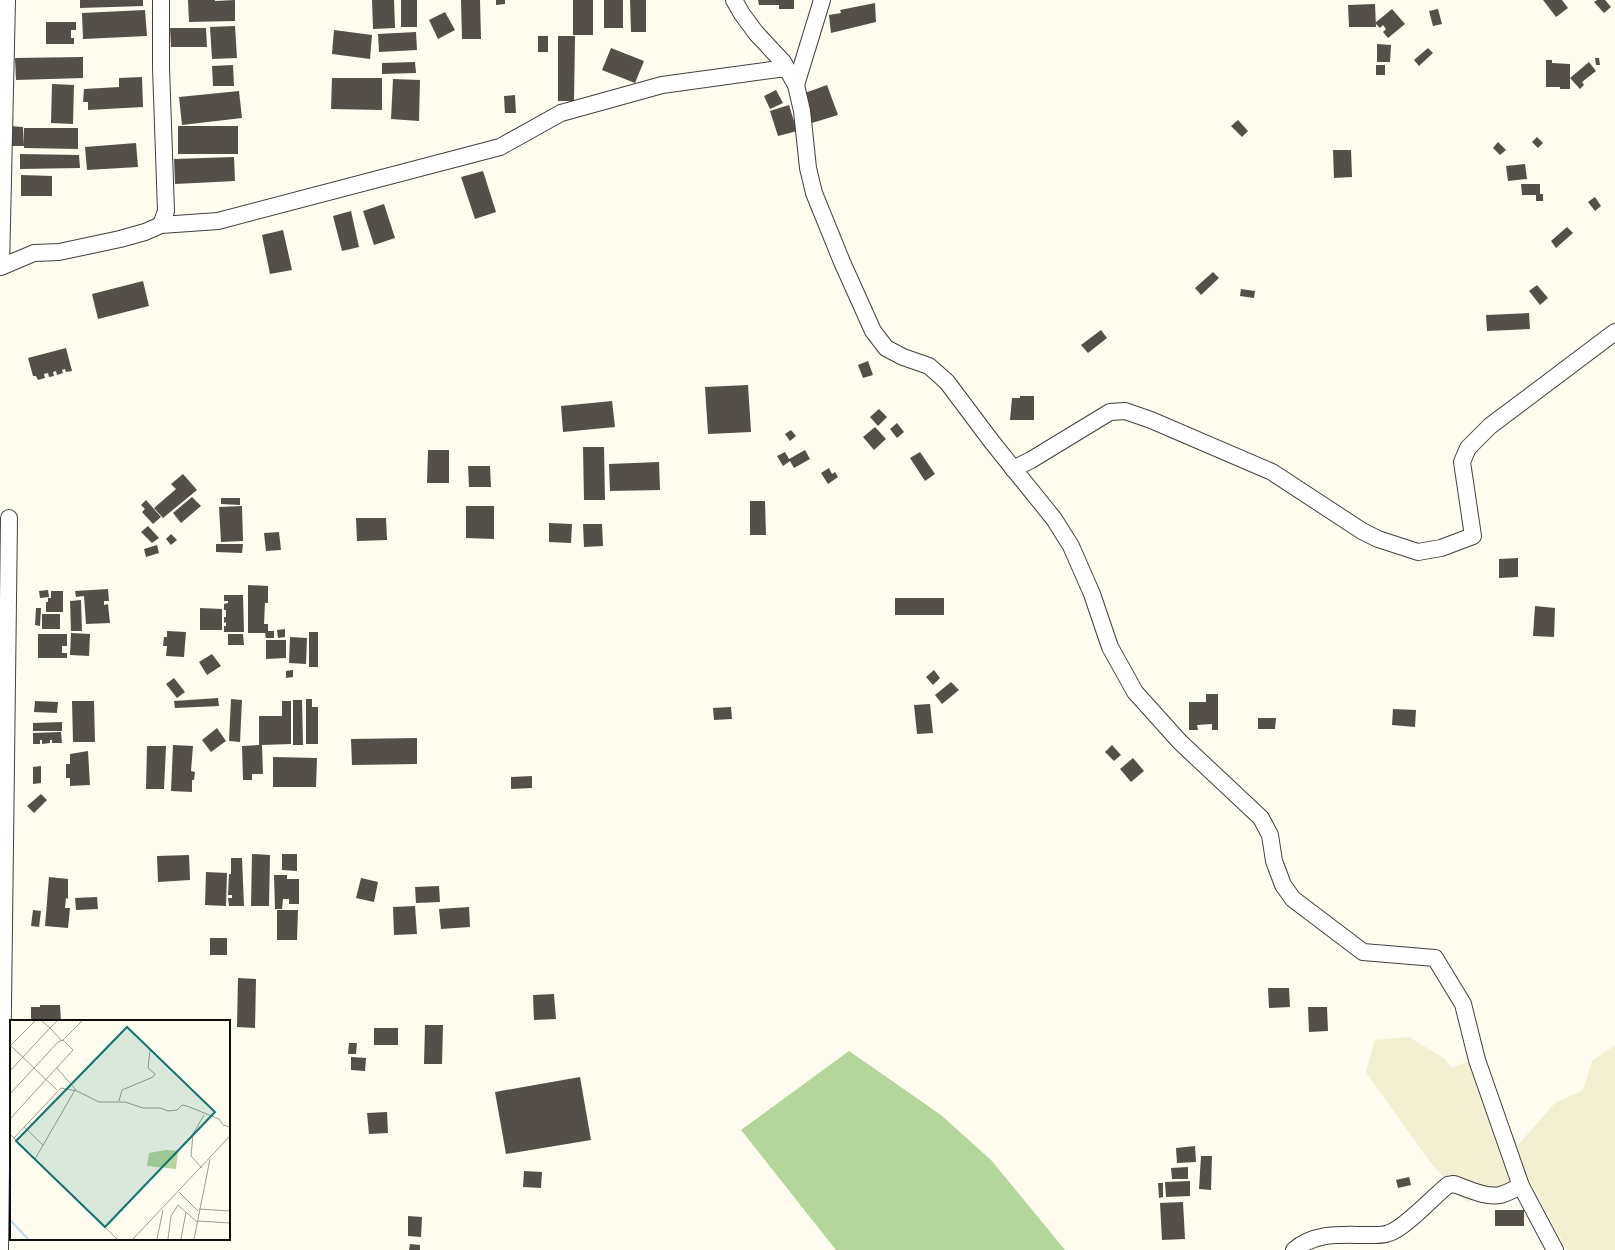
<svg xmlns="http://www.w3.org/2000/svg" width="1615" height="1250" font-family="Bitter,serif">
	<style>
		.farmland { fill: #f2f0d0 }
		.forest { fill: #b4d69a }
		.building { fill: #554f4a }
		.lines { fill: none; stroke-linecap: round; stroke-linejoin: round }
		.minor-casing { stroke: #404040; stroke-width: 18 }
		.minor { stroke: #fff; stroke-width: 16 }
		.inset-river { fill: none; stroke: #b6dbf2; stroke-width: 2 }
		.inset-road { fill: none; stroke: #9e9c95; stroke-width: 1 }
		.view { fill: #0f766e; fill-opacity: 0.15; stroke: #0f766e; stroke-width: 2 }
		.inset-edge { fill: none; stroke: #0d0d0d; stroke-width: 2 }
	</style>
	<rect width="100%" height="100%" fill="#fefbef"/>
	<!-- farmland -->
	<polygon class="farmland" points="1409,1037 1445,1059 1451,1068 1472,1060 1518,1145 1555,1103 1583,1090 1592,1061 1615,1045 1615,1250 1567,1250 1529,1180 1467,1202 1430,1162 1366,1072 1375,1040"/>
	<!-- forest -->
	<polygon class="forest" points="849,1051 941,1115 992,1161 1065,1250 836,1250 741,1130"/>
	<!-- building -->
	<g class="building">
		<polygon points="80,0 143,0 143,6 80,8"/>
		<polygon points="188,0 215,0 215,1 235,0 235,21 189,22"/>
		<polygon points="372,0 394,0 395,28 373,29"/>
		<rect x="401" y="0" width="16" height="27"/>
		<polygon points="461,0 480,0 481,39 462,39"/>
		<polygon points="496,0 505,0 505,4 496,5"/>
		<rect x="573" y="0" width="20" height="35"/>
		<rect x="604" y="0" width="19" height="28"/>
		<polygon points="630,0 646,0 646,32 631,32"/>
		<polygon points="758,0 794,0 794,9 779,9 779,5 759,5"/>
		<polygon points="1543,0 1562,0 1568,8 1556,17"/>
		<polygon points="1597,0 1605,0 1611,7 1604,13 1594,2"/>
		<polygon points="875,3 876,22 831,33 829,15 841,13 840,10"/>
		<polygon points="1375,4 1376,27 1349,27 1348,5"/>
		<polygon points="1392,9 1405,24 1388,38 1383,32 1386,29 1383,25 1380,28 1375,23"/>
		<polygon points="1438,9 1442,24 1433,26 1429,11"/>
		<polygon points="145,10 147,36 83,39 82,13"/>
		<polygon points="445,12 455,30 438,39 429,20"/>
		<polygon points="46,22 76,22 76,30 71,30 71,38 74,38 74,44 46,44"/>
		<polygon points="235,26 237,58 212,59 210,27"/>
		<polygon points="170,28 206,28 207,47 171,47"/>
		<polygon points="334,30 372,35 370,59 332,54"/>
		<polygon points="416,32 417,50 379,52 378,34"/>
		<rect x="538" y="36" width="10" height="16"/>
		<polygon points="558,36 575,36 574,101 558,101"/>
		<polygon points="1377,44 1391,45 1390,62 1377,62"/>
		<polygon points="611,48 644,61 635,83 602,70"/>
		<polygon points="1428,48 1433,53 1419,66 1414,60"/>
		<polygon points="83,57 83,78 16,80 15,58"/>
		<polygon points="1595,58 1599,58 1600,65 1596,65"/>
		<polygon points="1546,60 1552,60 1552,63 1570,64 1570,89 1560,89 1560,87 1546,87"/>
		<polygon points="415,62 416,73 382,74 382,63"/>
		<polygon points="1589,62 1596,71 1582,82 1584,85 1580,89 1570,78"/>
		<polygon points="233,65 234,86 213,86 212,66"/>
		<rect x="1376" y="65" width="9" height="10"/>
		<polygon points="142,77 143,107 88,110 88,102 83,102 84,89 119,87 119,78"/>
		<polygon points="332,78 382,78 382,110 331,109"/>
		<polygon points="393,79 420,80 419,121 391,119"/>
		<polygon points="52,84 74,85 73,124 51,123"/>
		<polygon points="827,85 838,115 812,123 802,94"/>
		<polygon points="776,90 783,103 770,109 764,96"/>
		<polygon points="239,91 242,118 182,125 179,97"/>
		<polygon points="515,95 516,113 505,113 504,96"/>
		<polygon points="789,105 797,131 778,136 770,111"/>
		<polygon points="1238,120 1248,131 1242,137 1231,126"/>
		<polygon points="10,126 23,127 24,146 10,146"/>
		<rect x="178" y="126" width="60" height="28"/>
		<polygon points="24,128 78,128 78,149 24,148"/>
		<polygon points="1537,137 1543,143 1538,148 1532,142"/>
		<polygon points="1498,142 1506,150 1500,155 1493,148"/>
		<polygon points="136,143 138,167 87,170 85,147"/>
		<polygon points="1333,150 1351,150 1352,177 1334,178"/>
		<polygon points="20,154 79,155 80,168 20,169"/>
		<polygon points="234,157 235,181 175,184 174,159"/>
		<polygon points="1525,164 1527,179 1508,181 1506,166"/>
		<polygon points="483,171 496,212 475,219 461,177"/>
		<polygon points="21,175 52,176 52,196 21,196"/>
		<polygon points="1521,184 1540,184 1540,194 1543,194 1543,201 1536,201 1536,195 1522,195"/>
		<polygon points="1595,197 1601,206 1595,211 1588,202"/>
		<polygon points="384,204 395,238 374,245 363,211"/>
		<polygon points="351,211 359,247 342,251 333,216"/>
		<polygon points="1567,227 1573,233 1556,248 1551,241"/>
		<polygon points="283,230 292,270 270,274 262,235"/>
		<polygon points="1213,272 1219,278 1201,295 1195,288"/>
		<polygon points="143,281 149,306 98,319 92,294"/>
		<polygon points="1537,285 1548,298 1540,305 1529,291"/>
		<polygon points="1241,289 1255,291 1254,298 1240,296"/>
		<polygon points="1529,313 1530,329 1487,331 1486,315"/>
		<polygon points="1101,330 1107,338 1088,353 1081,345"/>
		<polygon points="66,348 72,371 66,372 65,369 62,370 63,373 57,375 56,371 53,372 54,376 49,377 48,373 44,374 45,378 38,380 36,376 33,376 28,358"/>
		<polygon points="868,361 873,375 863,378 858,365"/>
		<polygon points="748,385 751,432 708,434 705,387"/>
		<polygon points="1020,396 1034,396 1034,420 1010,420 1012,398 1020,398"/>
		<polygon points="612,401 615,427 563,432 561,406"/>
		<polygon points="879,409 887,417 878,426 870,417"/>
		<polygon points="897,423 904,432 897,438 890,429"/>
		<polygon points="875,427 886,439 874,450 863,437"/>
		<polygon points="791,430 796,436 790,441 785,434"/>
		<polygon points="583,447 604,447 605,500 584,500"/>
		<polygon points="428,450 449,450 449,483 427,483"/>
		<polygon points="805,450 810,459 794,468 790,461 783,466 777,456 785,452 789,459"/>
		<polygon points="920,452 935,474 925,481 910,458"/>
		<polygon points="659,462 660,490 610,491 609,464"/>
		<polygon points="468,466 490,466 491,487 469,487"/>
		<polygon points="829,468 832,474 835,472 838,477 828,484 821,473"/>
		<polygon points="183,474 197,490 163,518 154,508 176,489 171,484"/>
		<polygon points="192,497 201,506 181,523 173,513"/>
		<polygon points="221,498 240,498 240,505 221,504"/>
		<polygon points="146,500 161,517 153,524 142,512 145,509 141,505"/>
		<polygon points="750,501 765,501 766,535 750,535"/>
		<polygon points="242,506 243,541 221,542 219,507"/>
		<polygon points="466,506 494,506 494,539 466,538"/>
		<polygon points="356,518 386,518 387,540 357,541"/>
		<polygon points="549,523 572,524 571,543 549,542"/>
		<polygon points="583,524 602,524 603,546 584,547"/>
		<polygon points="148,526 159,538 152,543 141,532"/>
		<polygon points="279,532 281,550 266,551 264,533"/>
		<polygon points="171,534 177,540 171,545 166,539"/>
		<polygon points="216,544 243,544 242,553 216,552"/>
		<polygon points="157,545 159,553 146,557 144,549"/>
		<polygon points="1518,558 1518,577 1499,578 1499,559"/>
		<polygon points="248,585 268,586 268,603 265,603 264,624 268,624 268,631 274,631 274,638 266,638 265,633 248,633"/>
		<polygon points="108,589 109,601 104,601 104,605 108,604 110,623 86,624 84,596 76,597 75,591"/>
		<polygon points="48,590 49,597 40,598 39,591"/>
		<polygon points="51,591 63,591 63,612 46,612 46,602 48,602 48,598 51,598"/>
		<polygon points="224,595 243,595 244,632 224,632 224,626 226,626 226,622 224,623 224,617 226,617 226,610 224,610 224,604 228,603 228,601 224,601"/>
		<rect x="895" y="598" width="49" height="17"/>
		<polygon points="81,600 82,631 71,631 70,601"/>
		<polygon points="1535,606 1555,608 1554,637 1533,636"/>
		<polygon points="36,608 41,608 40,626 35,625"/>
		<polygon points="200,608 222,609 222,630 200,630"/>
		<rect x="42" y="614" width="18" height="15"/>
		<polygon points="285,629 285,637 278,638 277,630"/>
		<polygon points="167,631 186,632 184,657 166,656 167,646 163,646 164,637 167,637"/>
		<rect x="309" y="632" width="9" height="35"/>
		<polygon points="71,633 90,634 89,656 70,655"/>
		<polygon points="38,634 67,634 67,646 62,646 62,653 67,653 67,658 38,658"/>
		<polygon points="228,634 243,634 244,645 228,645"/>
		<polygon points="290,637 307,638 306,664 289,663"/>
		<polygon points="266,640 286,640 286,658 266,659"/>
		<polygon points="212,654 221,666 207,675 199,662"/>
		<polygon points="293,670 293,677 286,678 286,671"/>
		<polygon points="934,670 940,678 933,685 926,677"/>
		<polygon points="174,678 185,692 177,698 166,684"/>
		<polygon points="951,682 959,690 942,704 935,695"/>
		<polygon points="1206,694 1218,694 1218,730 1212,730 1212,724 1197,725 1198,730 1189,730 1189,702 1206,702"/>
		<polygon points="218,698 219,706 175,708 174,701"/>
		<polygon points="231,699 242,700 240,742 229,741"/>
		<polygon points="306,699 312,699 312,707 318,707 318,744 306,744"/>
		<polygon points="293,700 302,700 303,745 293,745"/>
		<polygon points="35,701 58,702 57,713 34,712"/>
		<polygon points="72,701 94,701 95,742 73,742"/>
		<polygon points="282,701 291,701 291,744 262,745 263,774 252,774 252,780 243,780 242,746 259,745 259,716 282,716"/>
		<polygon points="930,704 933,733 917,734 914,705"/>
		<polygon points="731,707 732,719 714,720 713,708"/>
		<polygon points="1393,709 1416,710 1415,727 1392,725"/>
		<polygon points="1258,718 1276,718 1275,729 1258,729"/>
		<polygon points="62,722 62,731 33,731 33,723"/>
		<polygon points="217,728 226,741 211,752 202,740"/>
		<polygon points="61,732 62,743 52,743 52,740 50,740 50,743 42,744 42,740 40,740 40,744 33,744 33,733"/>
		<polygon points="417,738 417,764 352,765 351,739"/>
		<polygon points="173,745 193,746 191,771 195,772 194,780 192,780 192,792 171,791"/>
		<polygon points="1112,745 1121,755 1114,761 1105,752"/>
		<polygon points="147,746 166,746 164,789 146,789"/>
		<polygon points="88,751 90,785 70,786 70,778 66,778 66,764 70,764 70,754"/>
		<polygon points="273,757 317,758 316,787 273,787"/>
		<polygon points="1133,758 1144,771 1131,782 1120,769"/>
		<polygon points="41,766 41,783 33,784 33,767"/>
		<polygon points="532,776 532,788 511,789 511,777"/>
		<polygon points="41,794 47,800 34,813 27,806"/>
		<polygon points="252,854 270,855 269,906 251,906"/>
		<polygon points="282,854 297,854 297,871 282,870"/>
		<polygon points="189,855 190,880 158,882 157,856"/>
		<polygon points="231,858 242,858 244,906 229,906 228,898 232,898 232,895 228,895 229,874 231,874"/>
		<polygon points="206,872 227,873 226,906 205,905"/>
		<polygon points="274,875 287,875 287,879 299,879 299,904 289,904 289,899 283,899 282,909 275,909"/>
		<polygon points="49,877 68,879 68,899 66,898 65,908 70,908 68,928 45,926"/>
		<polygon points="361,878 378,882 374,902 356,898"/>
		<polygon points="439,886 440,902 416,903 415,887"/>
		<polygon points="97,897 98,909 76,910 75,898"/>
		<polygon points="415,906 417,934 394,935 393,907"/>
		<polygon points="469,907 470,927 441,929 439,909"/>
		<polygon points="33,910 41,911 39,927 31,926"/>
		<polygon points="277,910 298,910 297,940 277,940"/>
		<rect x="210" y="938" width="17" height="17"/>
		<polygon points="238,978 256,979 255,1028 237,1027"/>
		<polygon points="1268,988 1289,988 1290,1007 1269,1008"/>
		<polygon points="554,994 556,1019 534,1020 533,995"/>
		<polygon points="40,1005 60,1005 61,1021 31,1021 31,1007 40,1007"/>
		<polygon points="1308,1007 1327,1007 1328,1031 1309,1032"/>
		<polygon points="425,1025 443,1025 442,1064 424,1064"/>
		<rect x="374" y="1028" width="24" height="17"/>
		<polygon points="349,1043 357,1043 356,1054 348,1054"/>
		<polygon points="351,1057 366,1058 365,1071 351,1070"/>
		<polygon points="580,1077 591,1140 506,1154 495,1092"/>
		<polygon points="387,1112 388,1133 369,1134 367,1113"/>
		<polygon points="1195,1146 1196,1162 1177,1163 1176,1148"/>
		<polygon points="1201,1156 1212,1156 1211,1190 1199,1189"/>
		<polygon points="1188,1167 1188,1179 1172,1179 1171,1168"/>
		<polygon points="524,1171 542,1172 541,1188 523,1187"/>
		<polygon points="1409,1177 1411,1185 1398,1188 1396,1180"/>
		<polygon points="1190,1181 1190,1196 1166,1197 1165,1182"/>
		<polygon points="1158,1183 1163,1183 1163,1197 1159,1198"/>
		<polygon points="1183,1202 1185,1239 1162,1240 1160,1203"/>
		<rect x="1495" y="1210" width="29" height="16"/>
		<polygon points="408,1216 422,1217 421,1237 408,1236"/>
		<polygon points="410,1244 420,1245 420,1250 409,1250"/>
	</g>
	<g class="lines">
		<defs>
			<g id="minor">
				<polyline points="7,0 1,267 34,253 59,252 120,239 145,232 161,225 218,221 500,147 561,113 662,85 786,68"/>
				<polyline points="734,0 742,14 756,33 783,62 796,85 802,111 808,168 814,193 842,262 873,331 886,348 903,357 929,366 947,382 992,442 1054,519 1071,546 1092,594 1110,647 1135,692 1180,742 1261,818 1270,835 1274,861 1283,885 1293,899 1363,952 1435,958 1463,1004 1477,1060 1521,1186 1555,1250"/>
				<polyline points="796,85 822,0"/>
				<polyline points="161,225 166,211 161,68 161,0"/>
				<polyline points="1013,469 1031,460 1110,412 1125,411 1151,420 1272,472 1362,531 1378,539 1418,552 1441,548 1473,536 1462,462 1468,448 1490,426 1615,332"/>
				<polyline points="0,1250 9,518"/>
				<path d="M1294,1250C1315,1232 1341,1235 1367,1235C1374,1235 1382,1236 1389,1233C1405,1228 1433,1197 1448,1185L1454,1184C1468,1189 1486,1198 1500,1195C1508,1193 1514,1189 1521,1186"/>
			</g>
		</defs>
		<!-- minor casing -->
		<use href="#minor" class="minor-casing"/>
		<!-- minor -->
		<use href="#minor" class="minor"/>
	</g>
	<!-- overview -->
	<g transform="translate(10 1020)">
		<rect width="220" height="220" fill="#fefbef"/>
		<path d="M156,130L168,131L166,149L137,146L139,133Z" fill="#b4d69a"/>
		<path class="inset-river" d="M0,200L18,219"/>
		<path class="inset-road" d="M32,1L40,8L47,1M0,25L47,70M0,26L25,1M47,48L66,70M0,51L38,10L40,8L52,21L72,1M0,74L48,22L53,20L63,30L0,99M109,81L112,70L143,57L145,54L138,48L140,30M14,107L33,125M0,114L25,139L65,70M4,118L51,68L67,71L89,82H115L133,88H150L158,91L167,90L172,85L177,86L209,99L213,105L220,107M192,148L181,136L183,114L194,95M43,156L107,219M169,172L188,191M189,189L220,191M187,201L220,203M123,219L220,116M147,219L153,190M158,219L161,196L168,185L187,202M171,219L176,192M184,219L200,139"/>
		<path class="view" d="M117,7L205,92L95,207L6,121Z"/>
		<rect width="220" height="220" class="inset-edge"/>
	</g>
</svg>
